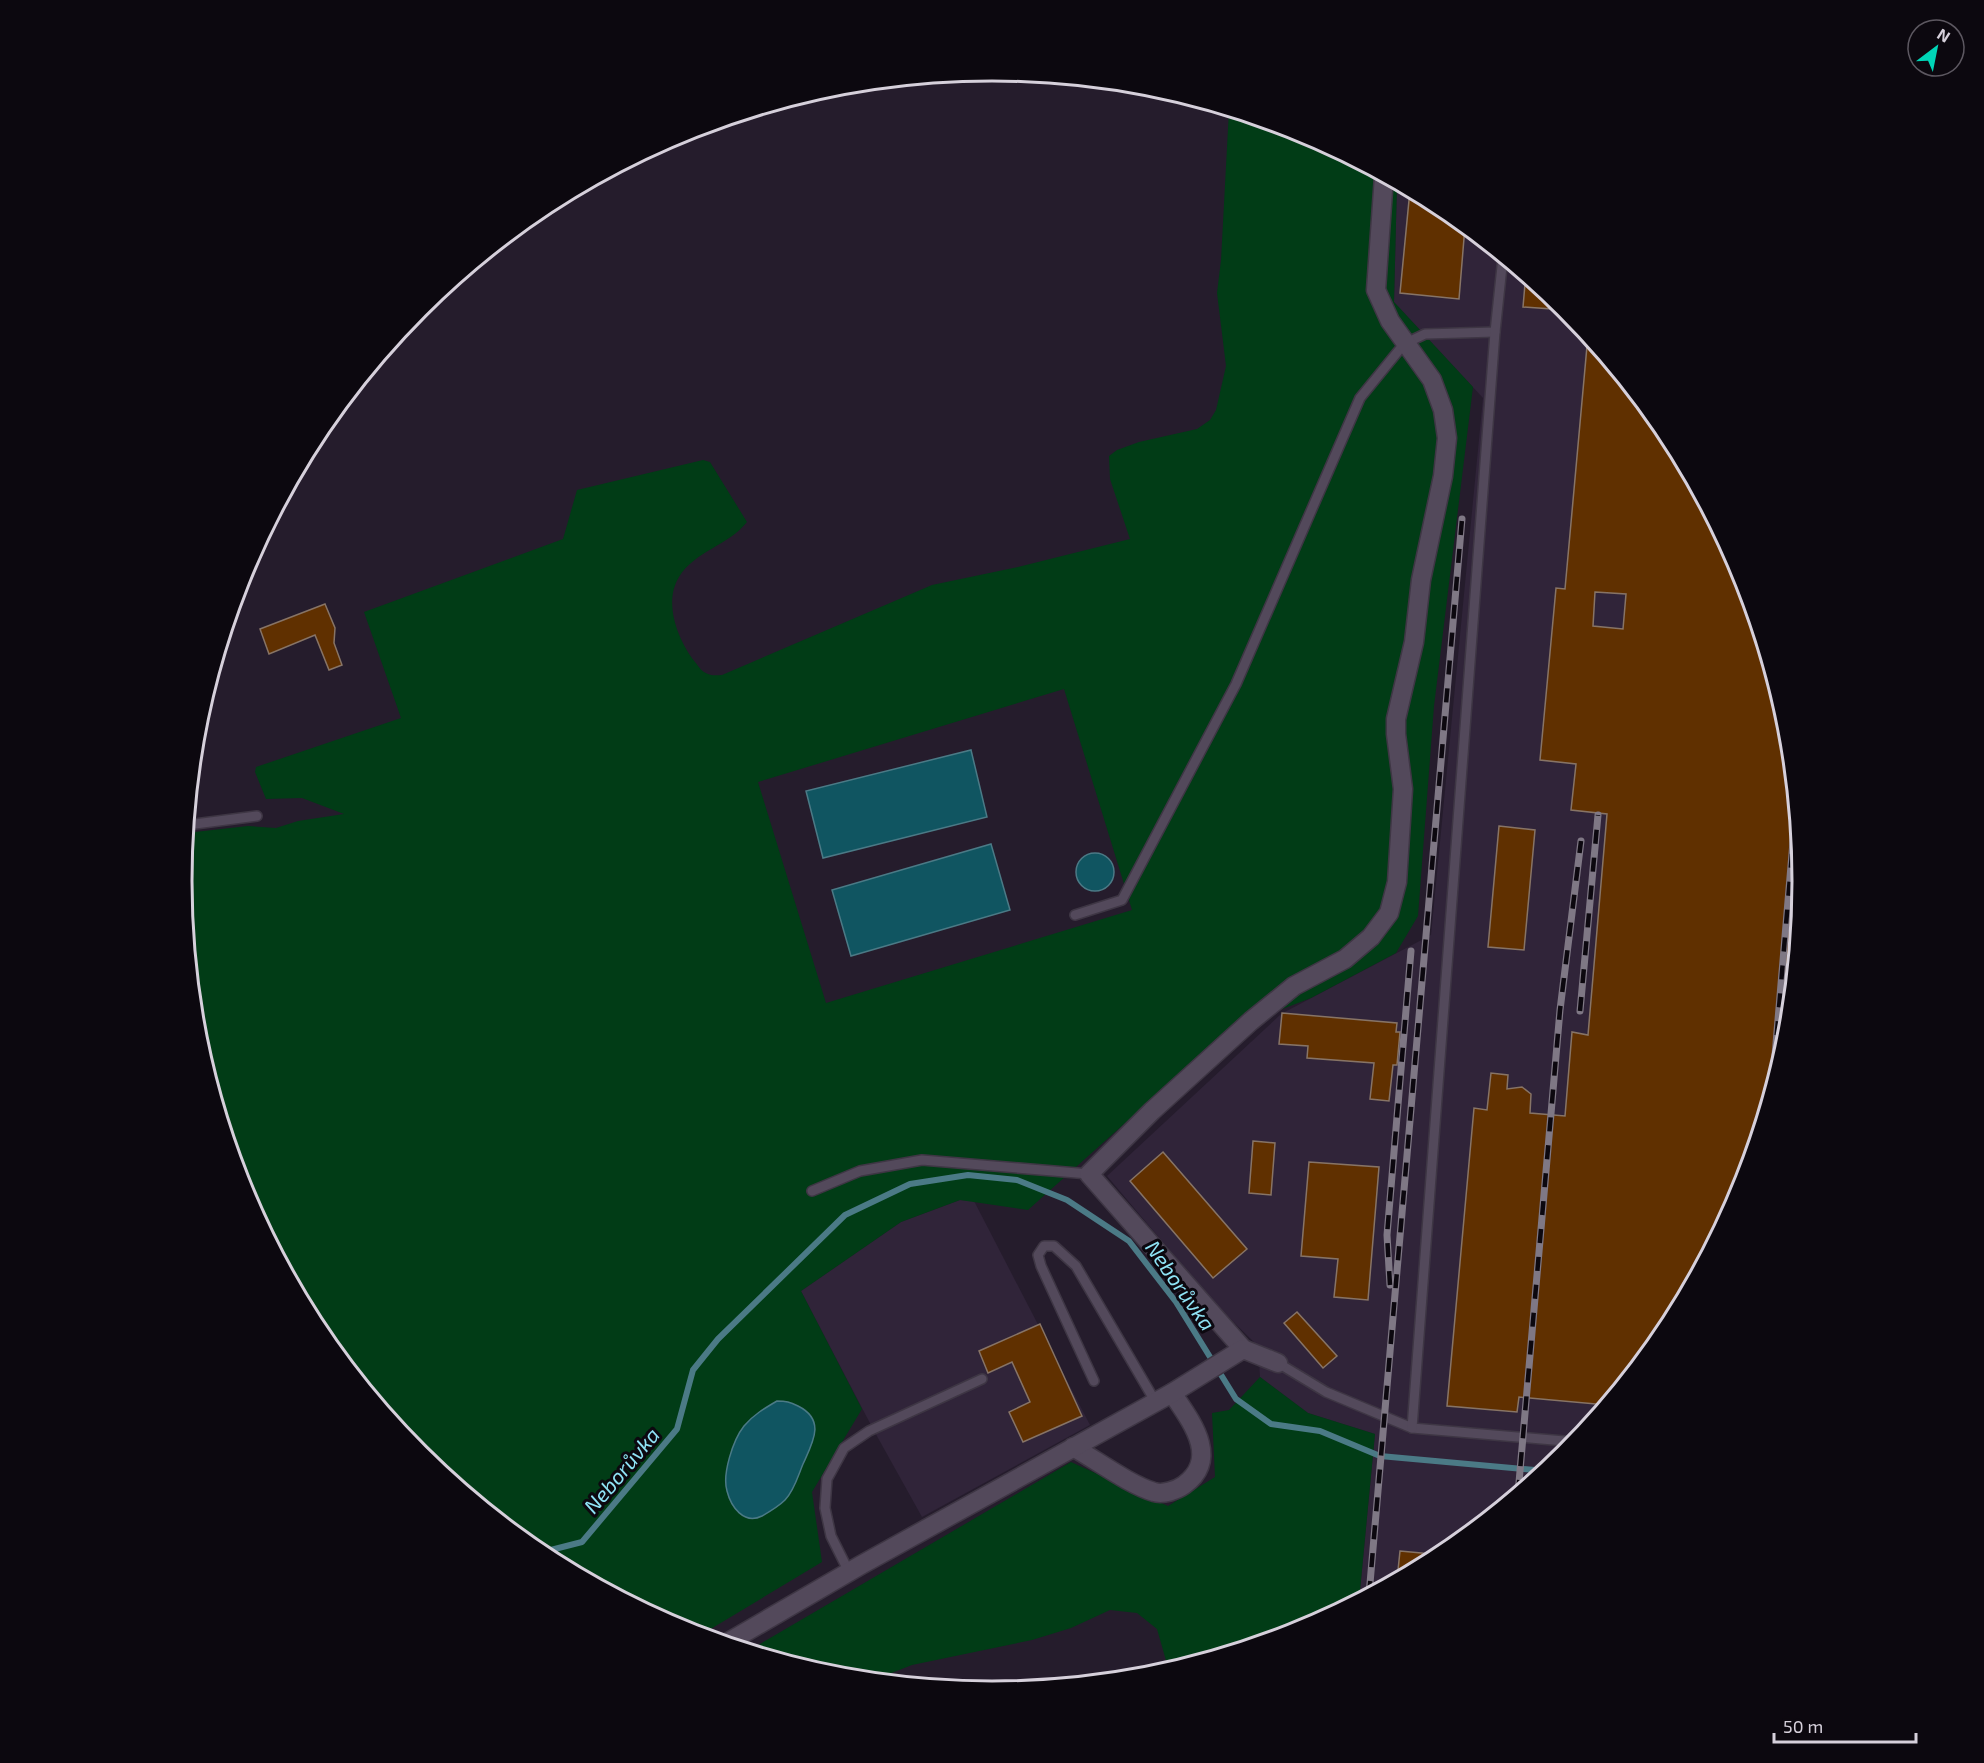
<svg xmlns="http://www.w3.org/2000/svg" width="1984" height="1763" font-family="'Exo 2',sans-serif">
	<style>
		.built { fill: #302439 }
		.green { fill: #013c16; fill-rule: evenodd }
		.water { fill: #105561; stroke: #4b7a86; stroke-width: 1.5 }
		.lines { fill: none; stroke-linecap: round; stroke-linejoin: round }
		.stream { stroke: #4b7a86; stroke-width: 6 }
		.building { fill: #603000; stroke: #877466; stroke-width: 1.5; fill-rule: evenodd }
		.service-casing { stroke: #3e3644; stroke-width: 12 }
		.minor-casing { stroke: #3e3644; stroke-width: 21 }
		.service { stroke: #53495b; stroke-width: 9 }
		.minor { stroke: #53495b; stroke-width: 18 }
		.rail-casing { stroke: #7f7885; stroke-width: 7 }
		.rail { stroke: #0c080f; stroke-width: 4.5; stroke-dasharray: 14; stroke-linecap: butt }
		.labels { text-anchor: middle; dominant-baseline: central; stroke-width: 6; stroke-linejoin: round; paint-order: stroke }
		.water-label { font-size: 21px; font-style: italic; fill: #8fe3f5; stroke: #0c080f }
		.rim { fill: none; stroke: #d6d0db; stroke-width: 3 }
	</style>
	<rect width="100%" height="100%" fill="#251c2c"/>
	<!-- built -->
	<g class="built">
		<polygon points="1397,183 1443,207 1566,308 1667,431 1741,571 1787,724 1803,882 1787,1040 1741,1192 1666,1332 1565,1455 1442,1556 1359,1601 1375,1434 1308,1413 1260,1377 1258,1346 1215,1304 1107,1176 1281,1014 1431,935 1483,398 1394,302"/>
		<polygon points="960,1200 974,1201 1090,1425 922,1517 873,1429 801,1291 901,1222"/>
	</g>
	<!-- green -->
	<g class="green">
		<path d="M1229,110L1303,132L1397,183L1394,302L1473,387L1434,706L1418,916L1396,953L1311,998L1230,1029L1028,1210L960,1200L901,1222L801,1291L862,1409L812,1492L822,1562L699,1636L681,1631L541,1556L418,1455L317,1332L243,1192L197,1039L181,881L186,833L248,826L276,828L298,821L344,814L302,798L266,799L255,772L256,767L401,718L364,612L563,539L577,490L703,460L710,462L747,522C729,545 695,551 679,577C663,603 678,640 695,662C699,667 702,672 708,674C712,676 717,675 722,675L932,585L1018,567L1130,539L1110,479L1109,456L1117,450L1139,442L1197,429L1210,420L1216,410L1226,366L1217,293L1221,260ZM1064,689L1132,910L826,1003L758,782Z"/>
		<polygon points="1260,1377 1308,1413 1375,1434 1359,1601 1302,1631 1169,1671 1157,1629 1137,1613 1110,1610 1071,1628 1032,1640 912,1665 871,1681 833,1677 748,1651 1071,1462 1168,1506 1215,1477 1212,1413 1229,1410"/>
	</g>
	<!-- water -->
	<g class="water">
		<polygon points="971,750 987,817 823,858 806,791"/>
		<polygon points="991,844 1010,910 851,956 832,890"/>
		<circle cx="1095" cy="872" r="19"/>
		<path d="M777,1401C786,1401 790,1402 798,1406C826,1420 813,1442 803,1464C798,1476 794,1491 785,1500C779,1506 769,1512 762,1516C744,1525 731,1507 727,1491C722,1474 733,1440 744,1426C753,1415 765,1408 777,1401Z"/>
	</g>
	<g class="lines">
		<!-- stream -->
		<polyline class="stream" points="539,1553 582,1542 677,1429 693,1370 718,1339 845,1215 910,1184 968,1175 1017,1180 1067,1200 1129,1241 1176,1302 1236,1399 1271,1424 1320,1431 1380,1456 1546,1471"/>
	</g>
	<!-- building -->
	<g class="building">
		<polygon points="1410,190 1443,207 1465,226 1459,299 1400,293"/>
		<polygon points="1525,284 1537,285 1567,310 1523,307"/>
		<path d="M1588,335L1667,431L1741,571L1787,724L1803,882L1787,1040L1741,1192L1666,1332L1607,1405L1519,1397L1517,1412L1447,1406L1474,1108L1487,1110L1491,1073L1508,1075L1507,1089L1522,1087L1531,1094L1530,1113L1565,1116L1572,1032L1588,1035L1607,814L1571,810L1576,764L1540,760L1556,588L1565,589ZM1595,592L1626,594L1623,629L1593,626Z"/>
		<polygon points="325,604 335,628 334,643 342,665 329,670 315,635 269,654 260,629"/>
		<polygon points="1499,826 1535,830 1524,950 1488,947"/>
		<polygon points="1282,1013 1397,1023 1396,1032 1400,1032 1397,1065 1393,1065 1389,1101 1370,1099 1374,1063 1307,1058 1308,1046 1279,1044"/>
		<polygon points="1253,1141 1275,1143 1271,1195 1249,1193"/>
		<polygon points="1163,1152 1247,1249 1213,1278 1130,1181"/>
		<polygon points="1309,1162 1379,1167 1368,1300 1334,1297 1338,1259 1301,1256"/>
		<polygon points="1297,1312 1337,1356 1323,1368 1284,1323"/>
		<polygon points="1040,1324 1082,1416 1023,1442 1009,1412 1030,1402 1012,1362 988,1373 979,1351"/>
		<polygon points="1400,1551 1443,1555 1397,1580"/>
	</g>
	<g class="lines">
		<defs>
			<g id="service">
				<polyline points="187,825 257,816"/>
				<polyline points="1075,915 1122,900 1236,684 1360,398 1404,344 1425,334 1495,332"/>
				<polyline points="812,1191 860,1171 922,1160 1089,1174"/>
				<polyline points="1278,1363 1326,1392 1412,1428 1576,1442"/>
				<polyline points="1094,1381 1041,1266 1038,1255 1044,1246 1054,1246 1076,1266 1155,1401"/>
				<polyline points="1412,1428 1495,332 1503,257"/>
				<polyline points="849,1572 831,1536 825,1508 827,1479 844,1448 869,1431 982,1379"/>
			</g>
			<g id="minor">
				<polyline points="1243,1349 1089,1174 1152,1111 1251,1021 1294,986 1345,959 1371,937 1389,913 1397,882 1403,789 1396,734 1396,719 1414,642 1421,580 1443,476 1447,438 1443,410 1432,380 1390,321 1376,290 1384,176"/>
				<path d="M1073,1447C1096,1460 1130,1485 1154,1492C1163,1495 1177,1490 1184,1485C1221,1458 1190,1420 1172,1393"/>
				<polyline points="725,1644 861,1565 1172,1393 1243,1349 1278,1363"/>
			</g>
		</defs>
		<!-- service casing -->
		<use href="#service" class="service-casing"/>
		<!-- minor casing -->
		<use href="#minor" class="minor-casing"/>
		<!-- service -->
		<use href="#service" class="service"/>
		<!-- minor -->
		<use href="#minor" class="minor"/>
		<defs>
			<g id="rail">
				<polyline points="1580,1011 1598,815"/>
				<polyline points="1772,1091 1796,806"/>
				<polyline points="1390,1285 1387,1235 1411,951"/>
				<polyline points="1518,1494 1560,1010 1581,841"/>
				<polyline points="1369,1595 1462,519"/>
			</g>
		</defs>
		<!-- rail casing -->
		<use href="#rail" class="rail-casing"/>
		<!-- rail -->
		<use href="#rail" class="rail"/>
	</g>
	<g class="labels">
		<!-- water labels -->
		<g class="water-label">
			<text transform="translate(1181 1285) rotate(55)">Neborůvka</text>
			<text transform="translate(621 1470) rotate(-50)">Neborůvka</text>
		</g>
	</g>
	<!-- crop -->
	<path d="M0 0H1984V1763H0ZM192 881a800 800 0 1 1 1600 0a800 800 0 1 1-1600 0Z" fill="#0c080f" fill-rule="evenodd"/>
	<path class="rim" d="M192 881a800 800 0 1 1 1600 0a800 800 0 1 1-1600 0Z"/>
	<!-- north arrow -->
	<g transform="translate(1936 48) rotate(32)"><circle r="28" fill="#0c080f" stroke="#5d5861" stroke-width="1.5"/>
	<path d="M0-4.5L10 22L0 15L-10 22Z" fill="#00d5b7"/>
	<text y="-9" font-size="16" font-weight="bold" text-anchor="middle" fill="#d6d0db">N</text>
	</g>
	<!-- scale -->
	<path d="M1774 1733v9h142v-9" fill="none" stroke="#d6d0db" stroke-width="3"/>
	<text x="1783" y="1733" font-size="18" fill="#d6d0db" stroke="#0c080f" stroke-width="4.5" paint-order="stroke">50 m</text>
</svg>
